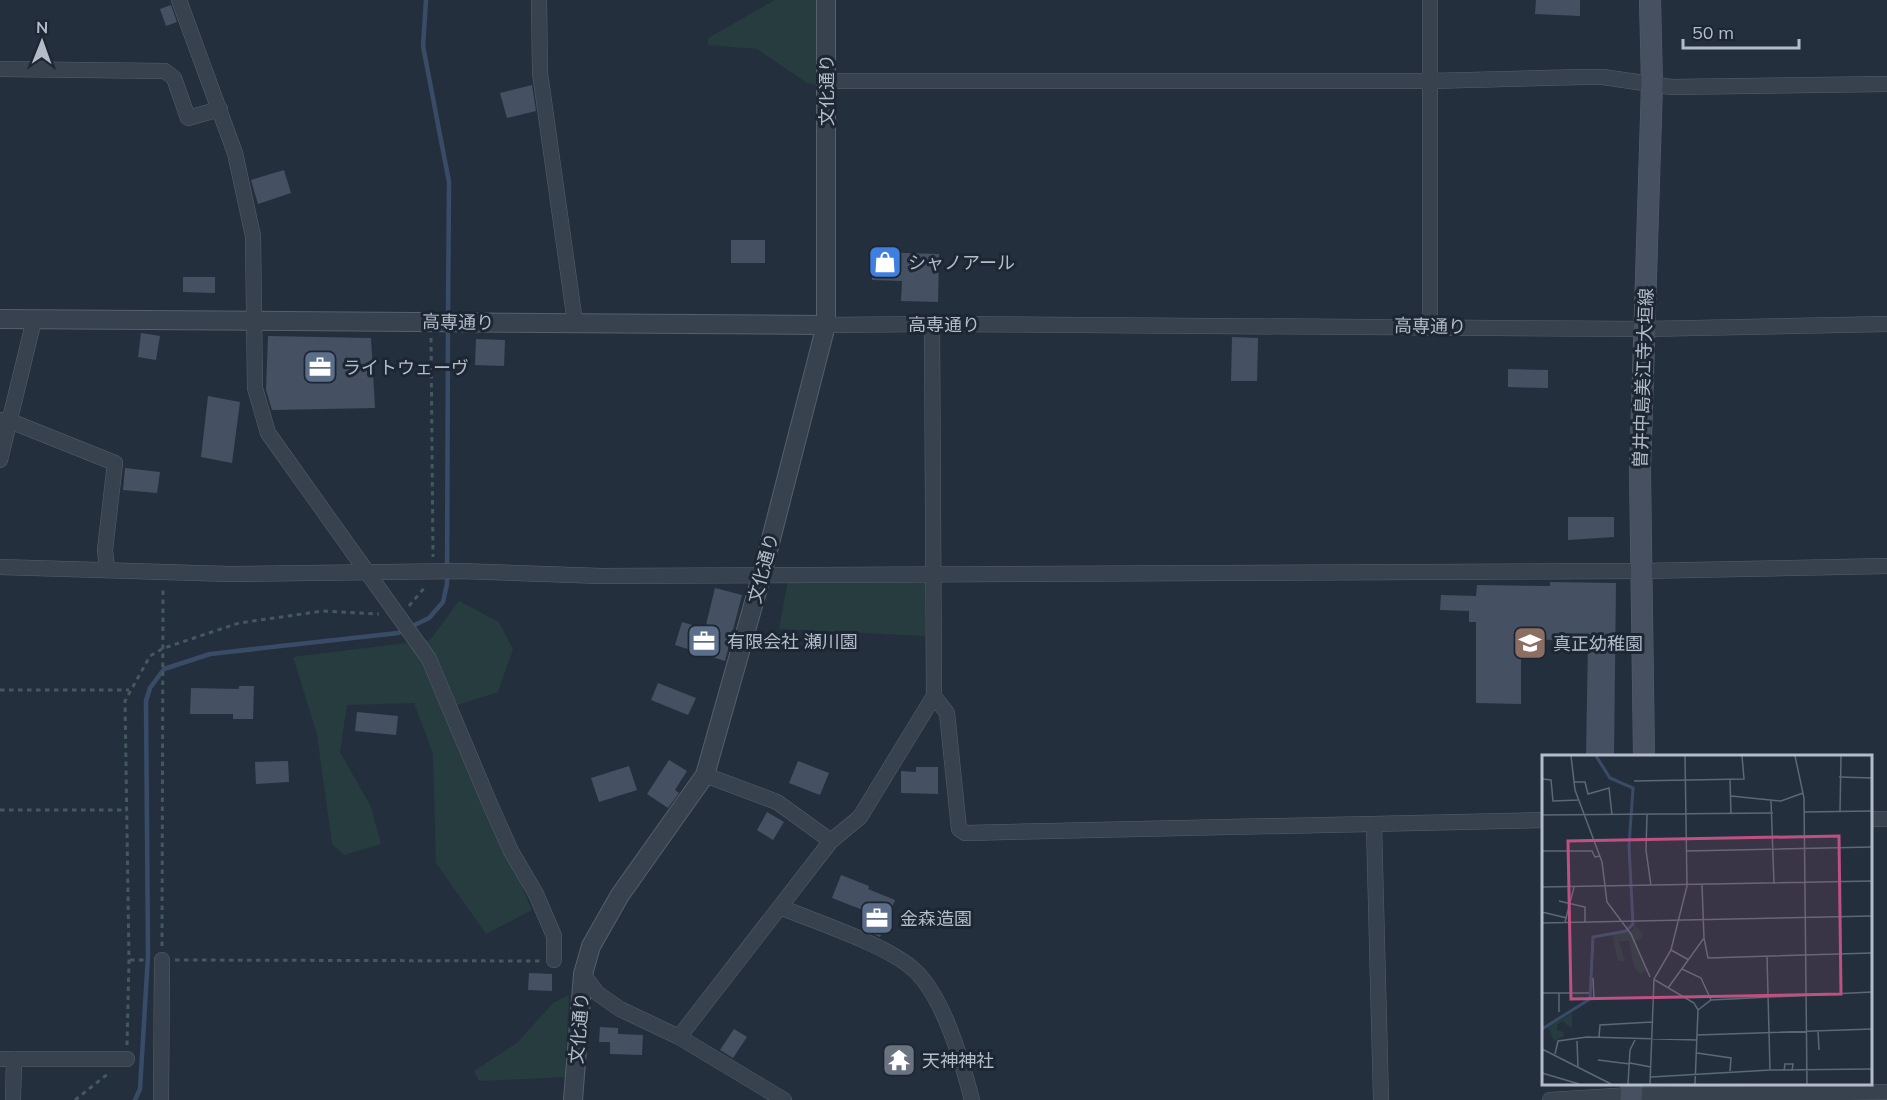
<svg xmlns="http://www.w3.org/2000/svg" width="1887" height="1100" font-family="Mulish,'Noto Sans JP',sans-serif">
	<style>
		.green { fill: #263c3f }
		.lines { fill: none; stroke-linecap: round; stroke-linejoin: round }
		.stream { stroke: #394c67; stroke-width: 4.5 }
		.building { fill: #455162 }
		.minor-casing { stroke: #565f6c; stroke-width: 16 }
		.tertiary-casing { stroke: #565f6c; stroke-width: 20 }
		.secondary-casing { stroke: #565f6c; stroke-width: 22 }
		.path { stroke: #44595c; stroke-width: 3; stroke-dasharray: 4.5 4.5; stroke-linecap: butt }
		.minor { stroke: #38414e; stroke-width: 15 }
		.tertiary { stroke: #38414e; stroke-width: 18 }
		.secondary { stroke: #465061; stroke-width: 21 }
		.labels { text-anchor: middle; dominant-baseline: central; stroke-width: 6; stroke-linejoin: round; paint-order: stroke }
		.street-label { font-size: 18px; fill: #b4bcc9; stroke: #1d2633 }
		.poi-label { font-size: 18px; fill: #b4bcc9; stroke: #1d2633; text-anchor: start }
		.inset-river { fill: none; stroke: #394c67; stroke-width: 3 }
		.inset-road { fill: none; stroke: #5e6776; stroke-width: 1.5 }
		.view { fill: #bd5182; fill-opacity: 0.15; stroke: #bd5182; stroke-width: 3 }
		.inset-edge { fill: none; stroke: #b4bcc9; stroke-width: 3 }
	</style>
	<rect width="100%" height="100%" fill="#242f3e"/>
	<!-- green -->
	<g class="green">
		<polygon points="775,0 817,0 818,85 807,83 757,49 708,45 708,38"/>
		<polygon points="788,580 926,581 925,636 779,629"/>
		<polygon points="459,601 499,622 513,649 498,692 445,709 532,910 486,934 436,863 433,754 414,703 347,705 340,752 371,807 381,844 344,855 332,844 317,734 293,657 430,640"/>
		<polygon points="569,995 565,1077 479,1081 474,1071 517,1043 553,1003"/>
	</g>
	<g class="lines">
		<!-- stream -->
		<g class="stream">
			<polyline points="426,0 423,46 449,182 448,319"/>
			<polyline points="135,1100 140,1089 148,956 146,701 150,688 164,669 210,654 398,633 429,618 443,602 447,584 448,327"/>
		</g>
	</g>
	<!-- building -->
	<g class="building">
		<polygon points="1536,0 1580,0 1580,16 1535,14"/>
		<polygon points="171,5 177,22 166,26 160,9"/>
		<polygon points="532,85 536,111 507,118 500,93"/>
		<polygon points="284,170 291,193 258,204 251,180"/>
		<rect x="731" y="240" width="34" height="23"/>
		<polygon points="873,252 939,254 938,302 901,301 902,281 872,280"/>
		<polygon points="183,277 215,277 215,293 183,292"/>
		<polygon points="141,333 160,336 156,360 138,357"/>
		<polygon points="268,336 371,338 375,408 272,410 266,390"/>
		<polygon points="1232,337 1258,338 1257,381 1231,381"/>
		<polygon points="476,339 505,340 504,366 475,365"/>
		<polygon points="1508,369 1548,370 1548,388 1508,387"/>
		<polygon points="208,396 240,402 232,463 201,457"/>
		<polygon points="125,468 160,472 157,493 123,490"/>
		<polygon points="1568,517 1614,517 1614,537 1568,540"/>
		<polygon points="1550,582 1616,583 1614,756 1586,756 1588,641 1521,639 1521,704 1476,703 1476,622 1469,622 1469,611 1440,610 1441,595 1476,596 1477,585 1550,586"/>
		<polygon points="715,588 742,595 725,661 675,645 682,622 705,629"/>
		<polygon points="658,683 696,698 688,715 651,700"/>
		<polygon points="239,686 254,686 253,719 233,719 233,714 190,714 191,688 239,689"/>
		<polygon points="357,712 398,716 396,735 355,731"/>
		<polygon points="669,760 687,771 675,790 679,793 668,808 647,794"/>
		<polygon points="288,761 289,782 256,784 255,762"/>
		<polygon points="798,761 829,773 820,795 789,783"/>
		<polygon points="629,766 637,790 599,802 591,778"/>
		<polygon points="916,767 938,767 938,794 901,793 901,771 916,772"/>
		<polygon points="767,812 784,822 773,840 757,830"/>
		<polygon points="841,875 869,886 868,889 895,900 880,937 861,929 868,912 832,898"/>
		<polygon points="529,973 552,974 552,991 528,990"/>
		<polygon points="600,1027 618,1028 618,1034 643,1035 642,1055 610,1054 610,1042 599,1042"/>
		<polygon points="734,1029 747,1037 733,1058 720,1050"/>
	</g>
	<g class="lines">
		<defs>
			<g id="minor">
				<polyline points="179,0 235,153 253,236 255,388 268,433 429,659 490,804 511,851 536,894 554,936 554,960"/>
				<polyline points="539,0 540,73 575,322"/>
				<polyline points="1430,0 1430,326"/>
				<polyline points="0,69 165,71 174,78 188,118 220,109"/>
				<polyline points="826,81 1430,81 1582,77 1603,77 1671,87 1887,84"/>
				<polyline points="826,325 932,324 1645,329 1887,324"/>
				<polyline points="0,420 10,421 115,463 105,550 107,569"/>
				<polyline points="0,460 34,320"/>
				<polyline points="0,567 229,574 460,571 601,576 1641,571 1887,566"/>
				<polyline points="934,696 947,713 959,829 965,833 1544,820"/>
				<polyline points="705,775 777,802 831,841"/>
				<polyline points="1870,819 1887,819"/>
				<polyline points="1374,825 1381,1100"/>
				<path d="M780,907C816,922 884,944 912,968C943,994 962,1061 972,1100"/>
				<polyline points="583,974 597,993 620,1009 679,1037 784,1100"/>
				<polyline points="679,1037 831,841 860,817 934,696 932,324"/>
				<polyline points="0,1059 127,1059"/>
				<polyline points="13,1100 14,1059"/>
				<polyline points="161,1100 162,960"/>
				<polyline points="1550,1100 1631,1095 1887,1092"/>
			</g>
			<g id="tertiary">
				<polyline points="0,319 826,325"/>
				<polyline points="573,1100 583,974 591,946 620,895 705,775 762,574 826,325 826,0"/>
			</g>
			<g id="secondary">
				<polyline points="1644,756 1640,471 1652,84 1650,0"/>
				<polyline points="1631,1100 1632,1084"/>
			</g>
		</defs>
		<!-- minor casing -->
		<use href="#minor" class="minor-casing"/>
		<!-- tertiary casing -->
		<use href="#tertiary" class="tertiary-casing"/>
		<!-- secondary casing -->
		<use href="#secondary" class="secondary-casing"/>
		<!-- path -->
		<g class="path">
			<polyline points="431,338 433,557"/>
			<polyline points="409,606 426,586"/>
			<polyline points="0,690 129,690"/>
			<polyline points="0,810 127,810"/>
			<polyline points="162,946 163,587"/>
			<polyline points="130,960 147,960"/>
			<polyline points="175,960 540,961"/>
			<polyline points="127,1045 129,960 125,701 150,656 164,648 239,623 323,611 379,614"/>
			<polyline points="75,1100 109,1073"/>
		</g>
		<!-- minor -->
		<use href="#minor" class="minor"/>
		<!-- tertiary -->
		<use href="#tertiary" class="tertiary"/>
		<!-- secondary -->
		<use href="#secondary" class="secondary"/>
	</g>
	<!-- icons -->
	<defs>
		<symbol id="shop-square" viewBox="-11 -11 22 22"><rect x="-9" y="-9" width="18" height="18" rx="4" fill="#3f7fe0" stroke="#1d2633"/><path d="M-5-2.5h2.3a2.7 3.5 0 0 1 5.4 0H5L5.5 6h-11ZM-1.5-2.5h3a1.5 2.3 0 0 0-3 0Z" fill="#fff"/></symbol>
		<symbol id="office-square" viewBox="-11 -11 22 22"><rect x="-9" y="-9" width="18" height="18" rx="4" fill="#5c6f8a" stroke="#1d2633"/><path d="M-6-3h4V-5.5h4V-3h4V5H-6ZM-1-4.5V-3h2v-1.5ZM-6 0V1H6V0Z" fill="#fff"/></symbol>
		<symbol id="school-square" viewBox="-11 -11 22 22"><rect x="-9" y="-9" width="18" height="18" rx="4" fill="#8d6e63" stroke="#1d2633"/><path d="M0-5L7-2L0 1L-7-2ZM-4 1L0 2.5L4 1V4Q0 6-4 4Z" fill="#fff"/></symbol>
		<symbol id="temple-square" viewBox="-11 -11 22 22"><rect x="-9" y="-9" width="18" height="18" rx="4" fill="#6b7280" stroke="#1d2633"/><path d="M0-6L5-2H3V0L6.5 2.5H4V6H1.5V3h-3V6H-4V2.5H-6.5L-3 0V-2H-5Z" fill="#fff"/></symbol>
	</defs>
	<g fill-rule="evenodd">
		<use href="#shop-square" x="866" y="243" width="38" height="38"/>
		<use href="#office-square" x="301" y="348" width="38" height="38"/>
		<use href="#office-square" x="685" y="622" width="38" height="38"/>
		<use href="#school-square" x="1511" y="624" width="38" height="38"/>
		<use href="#office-square" x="858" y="899" width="38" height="38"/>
		<use href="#temple-square" x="880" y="1041" width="38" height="38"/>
	</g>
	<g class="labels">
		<!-- street labels -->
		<g class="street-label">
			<text transform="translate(826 90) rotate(-90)">文化通り</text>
			<text transform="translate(458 322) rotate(1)">高専通り</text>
			<text x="944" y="324">高専通り</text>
			<text transform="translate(1430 326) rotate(1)">高専通り</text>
			<text transform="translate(1643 378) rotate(-88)">曽井中島美江寺大垣線</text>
			<text transform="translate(763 568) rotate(-75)">文化通り</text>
			<text transform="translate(579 1028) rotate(-85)">文化通り</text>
		</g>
		<!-- poi labels -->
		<g class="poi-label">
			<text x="908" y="262">シャノアール</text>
			<text x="343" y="367">ライトウェーヴ</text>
			<text x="727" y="641">有限会社 瀬川園</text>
			<text x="1553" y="643">真正幼稚園</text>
			<text x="900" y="918">金森造園</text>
			<text x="922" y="1060">天神神社</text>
		</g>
	</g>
	<!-- overview -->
	<g transform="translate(1542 755)">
		<rect width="330" height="330" fill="#242f3e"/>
		<path d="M93,171L101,178L99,184L92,186L104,215L98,219L91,209L87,186H77L83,206H76L70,179L89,177ZM30,258V273L20,266L15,270V275L22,277V281L12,286L6,272Z" fill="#263c3f"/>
		<path class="inset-river" d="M0,274L48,244L51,182L84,176L91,169L87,91L91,33L68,23L54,1"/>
		<path class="inset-road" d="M29,1L33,35L60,107L65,147L89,179L108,222M253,1L262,43L265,329M297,22L330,23M0,24L9,25L11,46L36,45M188,25L189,59M92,26L202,24L200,1M32,27H43L46,39L67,33L70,60M189,41L239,46L261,38M229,46L232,129M262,57L330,56M298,57L299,1M0,60L231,58M105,60L104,95L109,131M0,96H50L53,102L58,101M145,96L330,92M160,130L162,183L166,203L330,198M0,132L330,126M17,146L43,152V167M0,157L25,163M23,167L32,132M0,168L330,161M129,195L147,205M140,214L159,223L169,245M51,223L52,245M113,225L152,248L156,255L153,329M126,233L162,183M0,238H47M17,238V257M156,255L169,245L330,237M276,275L277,295M155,280L330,274M57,282L58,270L110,267M35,286L36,312M0,294L69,329M155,298L189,303L188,316M13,299L16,286L45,282L155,285M56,305L88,309M88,308L109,312M228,315L330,314M242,316L243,309H251L250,316M0,318L37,329M109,322L228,315L225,201M86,329L88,295L93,285M108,329L112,224L129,195L145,131L143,1"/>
		<path class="view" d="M297,81L299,239L29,244L26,86Z"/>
		<rect width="330" height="330" class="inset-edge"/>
	</g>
	<!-- north arrow -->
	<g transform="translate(42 42) rotate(1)" stroke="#1d2633" stroke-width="4.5" paint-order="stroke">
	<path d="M0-4.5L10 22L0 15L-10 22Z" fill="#b4bcc9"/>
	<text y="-9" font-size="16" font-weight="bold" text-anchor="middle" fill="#b4bcc9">N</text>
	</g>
	<!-- scale -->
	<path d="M1683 39v9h116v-9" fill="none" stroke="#b4bcc9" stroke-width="3"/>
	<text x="1692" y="39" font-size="18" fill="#b4bcc9" stroke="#1d2633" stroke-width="4.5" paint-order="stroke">50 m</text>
</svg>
